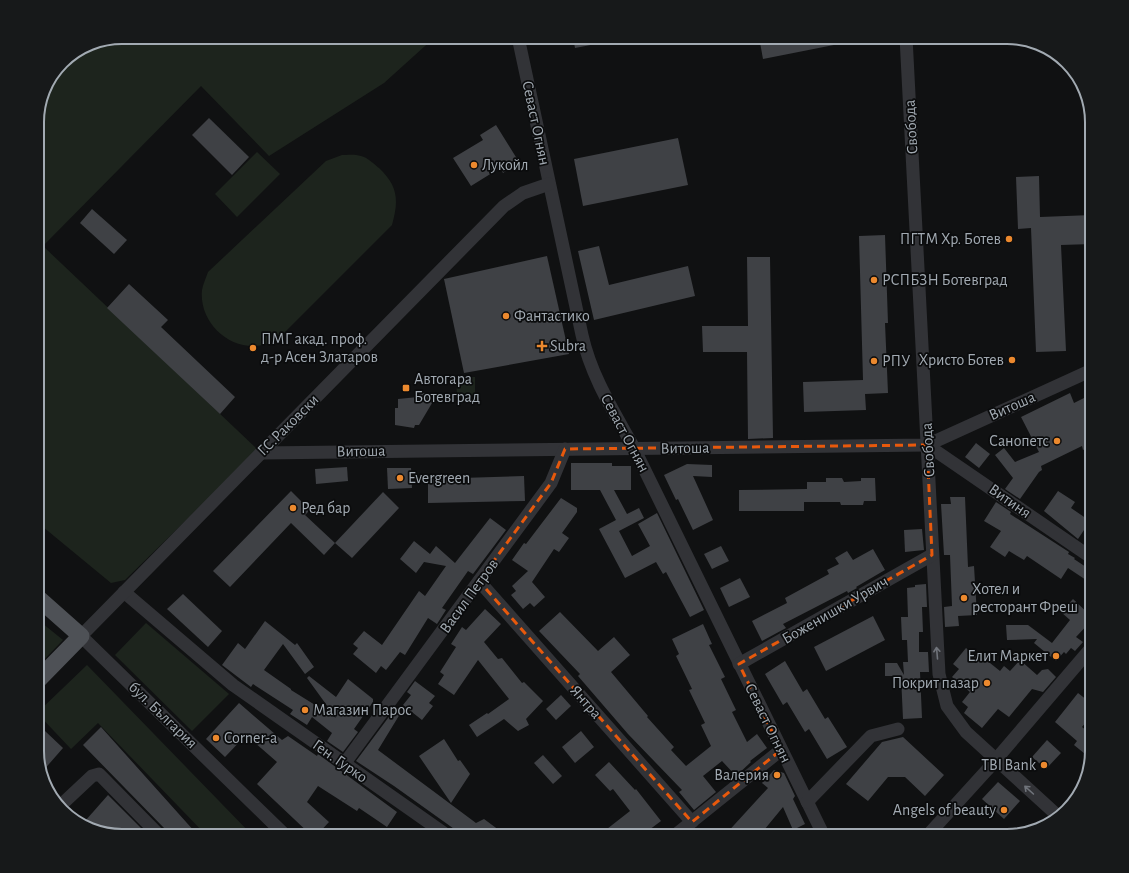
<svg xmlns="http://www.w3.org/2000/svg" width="1129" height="873" font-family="'Alegreya Sans',sans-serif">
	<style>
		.green { fill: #1d241d }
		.building { fill: #3f4145 }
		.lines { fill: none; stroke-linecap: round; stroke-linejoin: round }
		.minor { stroke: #323337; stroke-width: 13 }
		.major { stroke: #4e5156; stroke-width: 17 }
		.oneway { stroke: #70747b }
		.marked { fill: none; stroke: #e8590c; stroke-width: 3; stroke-dasharray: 8 5; stroke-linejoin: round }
		.poi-dot { fill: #ec892e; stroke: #0b0c0d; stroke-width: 1.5 }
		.labels { text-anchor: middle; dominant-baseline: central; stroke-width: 3.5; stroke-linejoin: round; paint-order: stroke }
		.street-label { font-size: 16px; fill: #a2aab2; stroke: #0b0c0d }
		.poi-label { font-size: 16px; fill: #a2aab2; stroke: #0b0c0d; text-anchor: start }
		.rim { fill: none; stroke: #a2aab2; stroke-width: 2 }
	</style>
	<rect width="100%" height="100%" fill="#101112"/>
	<!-- green -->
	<g class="green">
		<polygon points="123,37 435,37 384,83 269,156 201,86 43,246 258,450 125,580 111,583 37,522 37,255 42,246 37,243 37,117 46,85 66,58 90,43"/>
		<polygon points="257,152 280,174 237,217 215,194"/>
		<path d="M342,155C347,155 355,154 361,156C367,157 374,164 379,168C398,186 399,200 392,225L276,341C269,343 261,346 255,346C225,347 199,320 202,290C203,284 206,278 208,272L326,161Z"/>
		<polygon points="456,376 475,377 475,395 457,394"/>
		<polygon points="37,619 63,640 37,667"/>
		<polygon points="146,623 229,694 192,731 115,655"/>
		<polygon points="87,665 253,836 207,836 98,723 71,749 37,713"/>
	</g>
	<!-- building -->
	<g class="building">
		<polygon points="573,37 605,37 606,42 575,48"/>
		<polygon points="759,37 849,37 849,42 763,59"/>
		<polygon points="209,118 249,157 232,175 192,135"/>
		<polygon points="496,125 519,162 503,173 500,168 471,186 453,158 483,140 480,135"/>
		<polygon points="678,138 688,185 583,206 574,159"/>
		<polygon points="1039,176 1040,217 1092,215 1092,244 1061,245 1066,351 1036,352 1031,228 1018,229 1016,177"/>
		<polygon points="92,209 127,240 114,254 80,223"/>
		<polygon points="885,235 888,323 885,323 888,393 865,394 866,410 804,412 803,382 863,380 859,236"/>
		<polygon points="599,246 609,285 688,266 695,296 594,320 578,251"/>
		<polygon points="547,256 569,354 464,373 444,279"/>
		<polygon points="747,257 770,257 773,438 748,439 747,352 703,352 702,326 748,326"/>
		<polygon points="129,284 168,320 161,327 235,397 220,414 107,308"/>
		<polygon points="419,393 438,393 419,425 415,425 414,428 395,425 395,408 398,408 398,399 418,397"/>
		<polygon points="1070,393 1074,403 1092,394 1092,446 1083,450 1082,446 1041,466 1042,470 1039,472 1020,499 1005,489 1013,478 995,455 1004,448 1015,462 1039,452 1021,417"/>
		<polygon points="976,443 990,454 979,468 965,457"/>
		<polygon points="571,463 612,463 612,466 631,466 631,490 614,490 627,514 639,508 644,518 619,531 632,556 650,546 638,524 657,513 704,610 690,617 666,572 663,574 656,562 625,578 599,529 616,520 600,490 571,490"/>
		<polygon points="687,464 712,465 712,477 693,476 713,520 693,530 678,499 676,500 664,475"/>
		<polygon points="347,467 348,481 316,484 315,469"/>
		<polygon points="387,468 411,468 412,488 388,489"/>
		<polygon points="524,476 525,501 428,503 428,479"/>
		<polygon points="826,478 842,478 844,482 861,481 861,478 875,478 876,501 864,501 863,505 841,505 840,502 804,502 804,511 739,511 739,490 807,489 807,482 826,482"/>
		<polygon points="291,491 308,508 308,512 305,515 335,543 324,555 291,523 230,587 213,571"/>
		<polygon points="1058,491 1075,502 1071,508 1090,521 1078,539 1044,511"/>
		<polygon points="383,492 399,508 352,558 335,543"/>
		<polygon points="950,497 965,497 968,567 974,566 977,615 958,616 959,626 945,627 944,607 952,606 950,555 944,555 941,504 951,504"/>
		<polygon points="561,498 577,508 577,512 562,533 569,538 559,552 554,549 532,582 545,597 534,607 530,603 523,609 511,595 516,591 512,586 528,571 512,560 524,543 526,544"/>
		<polygon points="996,502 1011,512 1010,514 1069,552 1068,554 1075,558 1074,559 1092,571 1092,584 1068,568 1061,579 1027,556 1024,560 1009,551 1005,557 990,547 1001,531 984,521"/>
		<polygon points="490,518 506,530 473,574 468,571 442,608 446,610 437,624 428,618 405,655 400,652 386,670 381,666 376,673 353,654 358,648 353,644 364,631 382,645 419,591 425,596 446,566 424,562 416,573 400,559 414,541 430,554 436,546 455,563"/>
		<polygon points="922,529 924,550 905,552 904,530"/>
		<polygon points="721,546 729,561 712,569 704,554"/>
		<polygon points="873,549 885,570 856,587 857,588 848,593 847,591 783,624 786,628 762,641 752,621 787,603 785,598 829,574 827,570 839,564 835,558 847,551 853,560"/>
		<polygon points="740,578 750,597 729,607 720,588"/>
		<polygon points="926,584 927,607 922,607 923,632 919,632 919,652 928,652 929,672 920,672 922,718 903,719 901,676 885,676 885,663 897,663 904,675 903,662 908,662 907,640 902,640 901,617 908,617 907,588 915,587 915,585"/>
		<polygon points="183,594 222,631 208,647 167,609"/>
		<polygon points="1073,599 1092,617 1092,620 1076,637 1083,642 1075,651 1071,648 1066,654 1064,652 1056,661 1034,643 1037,639 1007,640 1006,625 1028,625 1052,643 1070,620 1061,612"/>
		<polygon points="485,609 501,624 484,642 498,659 502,658 522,683 524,682 543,701 526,719 529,725 518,731 504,719 477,737 469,725 487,713 488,714 509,699 478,660 454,695 438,684 444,675 440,672 456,647 451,644 462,627 466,630"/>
		<polygon points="560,612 598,651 614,637 630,655 611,672 648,716 647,717 674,747 671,750 686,766 711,746 701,725 705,723 689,690 692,689 676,656 679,654 672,639 703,624 712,644 709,645 725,677 721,679 736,710 732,712 747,742 757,734 767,748 750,761 751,762 736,776 722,761 703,776 716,792 694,810 679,792 682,790 628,734 578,676 580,674 539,631"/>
		<polygon points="873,616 885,640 826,671 814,647"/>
		<polygon points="265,621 295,645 297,643 314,667 305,674 283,644 264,670 291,689 291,690 336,718 307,678 309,676 336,697 348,679 373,699 373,702 354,729 358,732 343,752 327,741 332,733 312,717 307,725 290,714 293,710 253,684 251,687 222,665 238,643 245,649"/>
		<polygon points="966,648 978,658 980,655 1000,671 1004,666 1010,671 1020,660 1037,675 1042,670 1048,669 1056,677 1043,692 1032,689 1009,717 998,709 982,728 964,713 968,707 962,702 970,692 952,677 959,669 953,664"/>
		<polygon points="785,661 803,692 807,689 825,719 828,717 847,747 827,759 809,729 805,732 787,702 783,705 765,674"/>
		<polygon points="415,681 435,696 429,703 433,706 422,720 403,705 411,695 407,692"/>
		<polygon points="1078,693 1092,704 1092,715 1082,727 1092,735 1092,751 1090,758 1074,745 1077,741 1055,722"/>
		<polygon points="561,695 571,706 556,720 546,709"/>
		<polygon points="239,703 282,740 288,736 317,756 318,754 397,812 387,827 359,808 357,811 318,786 307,802 329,822 316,836 312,836 257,784 277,762 246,735 225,757 206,739"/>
		<polygon points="394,710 400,714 378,750 476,823 484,819 507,836 464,836 394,786 356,761"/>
		<polygon points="101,727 195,832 190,836 168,836 166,830 83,745"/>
		<polygon points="45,731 63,748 42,772 37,756 37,741"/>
		<polygon points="581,731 594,747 575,763 562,747"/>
		<polygon points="903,737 944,775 925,796 905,777 888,777 868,801 846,784 882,742"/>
		<polygon points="444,739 458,761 460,760 470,774 451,803 419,756"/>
		<polygon points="1047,740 1061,753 1046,769 1032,757"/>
		<polygon points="543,755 562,776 553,784 534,763"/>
		<polygon points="609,762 635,790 636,789 661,821 641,836 598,836 630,811 613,789 610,791 595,775"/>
		<polygon points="774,770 784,773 795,796 793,799 805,824 793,830 783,807 759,836 724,836 768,788 762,783"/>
		<polygon points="998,782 1020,801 1004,819 982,799"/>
		<polygon points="108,795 149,836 122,836 92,826 86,820"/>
	</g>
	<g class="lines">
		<!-- minor -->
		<g class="minor">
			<path d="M518,37L582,335C591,376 614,412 634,448L824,836"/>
			<polyline points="906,37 939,674 947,706 966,732 1058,816"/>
			<polyline points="927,445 1092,558"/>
			<polyline points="261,453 927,445 1092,370"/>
			<polyline points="479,581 692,822"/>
			<polyline points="124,592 233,685 448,836"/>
			<polyline points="739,664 932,555"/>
			<polyline points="344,764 551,483 565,449"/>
			<polyline points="807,802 871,736 898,729"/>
			<polyline points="60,806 92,776 99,774 160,836"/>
			<polyline points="286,836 81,636 504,206 523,193 549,184"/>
			<polyline points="674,836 781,750"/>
			<polyline points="927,836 987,770 1092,647"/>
		</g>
		<!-- major -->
		<polyline class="major" points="37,681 81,636 37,597"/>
	</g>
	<!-- one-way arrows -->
	<defs><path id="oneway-shaft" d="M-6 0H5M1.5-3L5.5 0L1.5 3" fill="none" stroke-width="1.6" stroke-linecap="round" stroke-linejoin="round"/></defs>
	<g class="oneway">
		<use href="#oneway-shaft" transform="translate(937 653) rotate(-95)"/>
		<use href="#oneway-shaft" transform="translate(1029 790) rotate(-138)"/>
	</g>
	<!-- marked area -->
	<path class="marked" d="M927,445L932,555L739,664L781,750L692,822L479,581L551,483L565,449Z"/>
	<!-- markers -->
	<g class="poi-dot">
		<circle cx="474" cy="165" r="4"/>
		<circle cx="1009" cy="239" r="4"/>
		<circle cx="874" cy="280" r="4"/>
		<circle cx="506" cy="316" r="4"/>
		<path d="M540 340h4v4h4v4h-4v4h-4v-4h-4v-4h4z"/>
		<circle cx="253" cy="348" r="4"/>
		<circle cx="1012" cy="360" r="4"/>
		<circle cx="874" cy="361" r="4"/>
		<rect x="402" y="384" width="8" height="8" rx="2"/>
		<circle cx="1057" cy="441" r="4"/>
		<circle cx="400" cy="478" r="4"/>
		<circle cx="293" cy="508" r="4"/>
		<circle cx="964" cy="598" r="4"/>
		<circle cx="1056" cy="656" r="4"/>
		<circle cx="987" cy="683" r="4"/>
		<circle cx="305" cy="710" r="4"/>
		<circle cx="216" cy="738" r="4"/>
		<circle cx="1044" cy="765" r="4"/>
		<circle cx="777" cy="775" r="4"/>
		<circle cx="1004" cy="810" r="4"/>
	</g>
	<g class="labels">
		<!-- street labels -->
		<g class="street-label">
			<text transform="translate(536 123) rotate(78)">Севаст Огнян</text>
			<text transform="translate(911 127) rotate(-93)">Свобода</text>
			<text transform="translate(1012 406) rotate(-24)">Витоша</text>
			<text transform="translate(288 425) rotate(-45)">Г.С.Раковски</text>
			<text transform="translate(625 433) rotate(62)">Севаст Огнян</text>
			<text transform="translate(685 448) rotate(-1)">Витоша</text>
			<text transform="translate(928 450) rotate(-93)">Свобода</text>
			<text transform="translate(361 451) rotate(-1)">Витоша</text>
			<text transform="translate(1010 501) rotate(35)">Витиня</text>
			<text transform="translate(469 596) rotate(-54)">Васил Петров</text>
			<text transform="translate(835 610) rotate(-30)">Боженишки Урвич</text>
			<text transform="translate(586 702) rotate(49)">Янтра</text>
			<text transform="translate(163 715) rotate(44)">бул. България</text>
			<text transform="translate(768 723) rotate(64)">Севаст Огнян</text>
			<text transform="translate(340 761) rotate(35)">Ген. Гурко</text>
		</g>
		<!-- poi labels -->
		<g class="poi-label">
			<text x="482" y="165">Лукойл</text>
			<text x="1001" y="239" text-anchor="end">ПГТМ Хр. Ботев</text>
			<text x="882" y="280">РСПБЗН Ботевград</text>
			<text x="514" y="316">Фантастико</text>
			<text x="261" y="339">ПМГ акад. проф.<tspan x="261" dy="18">д-р Асен Златаров</tspan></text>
			<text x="550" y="346">Subra</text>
			<text x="1004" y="360" text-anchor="end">Христо Ботев</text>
			<text x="882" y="361">РПУ</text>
			<text x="414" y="379">Автогара<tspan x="414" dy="18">Ботевград</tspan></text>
			<text x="1049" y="441" text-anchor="end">Санопетс</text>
			<text x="408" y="478">Evergreen</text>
			<text x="301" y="508">Ред бар</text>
			<text x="972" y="589">Хотел и<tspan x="972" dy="18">ресторант Фреш</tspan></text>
			<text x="1048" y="656" text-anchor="end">Елит Маркет</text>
			<text x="979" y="683" text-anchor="end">Покрит пазар</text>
			<text x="313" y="710">Магазин Парос</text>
			<text x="224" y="738">Corner-a</text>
			<text x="1036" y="765" text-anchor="end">TBI Bank</text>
			<text x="769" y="775" text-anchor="end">Валерия</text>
			<text x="996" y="810" text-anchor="end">Angels of beauty</text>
		</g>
	</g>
	<!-- crop -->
	<path d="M0 0H1129V873H0ZM122 44H1007A78 78 0 0 1 1085 122V751A78 78 0 0 1 1007 829H122A78 78 0 0 1 44 751V122A78 78 0 0 1 122 44Z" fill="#17191a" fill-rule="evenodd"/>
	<path class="rim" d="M122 44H1007A78 78 0 0 1 1085 122V751A78 78 0 0 1 1007 829H122A78 78 0 0 1 44 751V122A78 78 0 0 1 122 44Z"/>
</svg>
